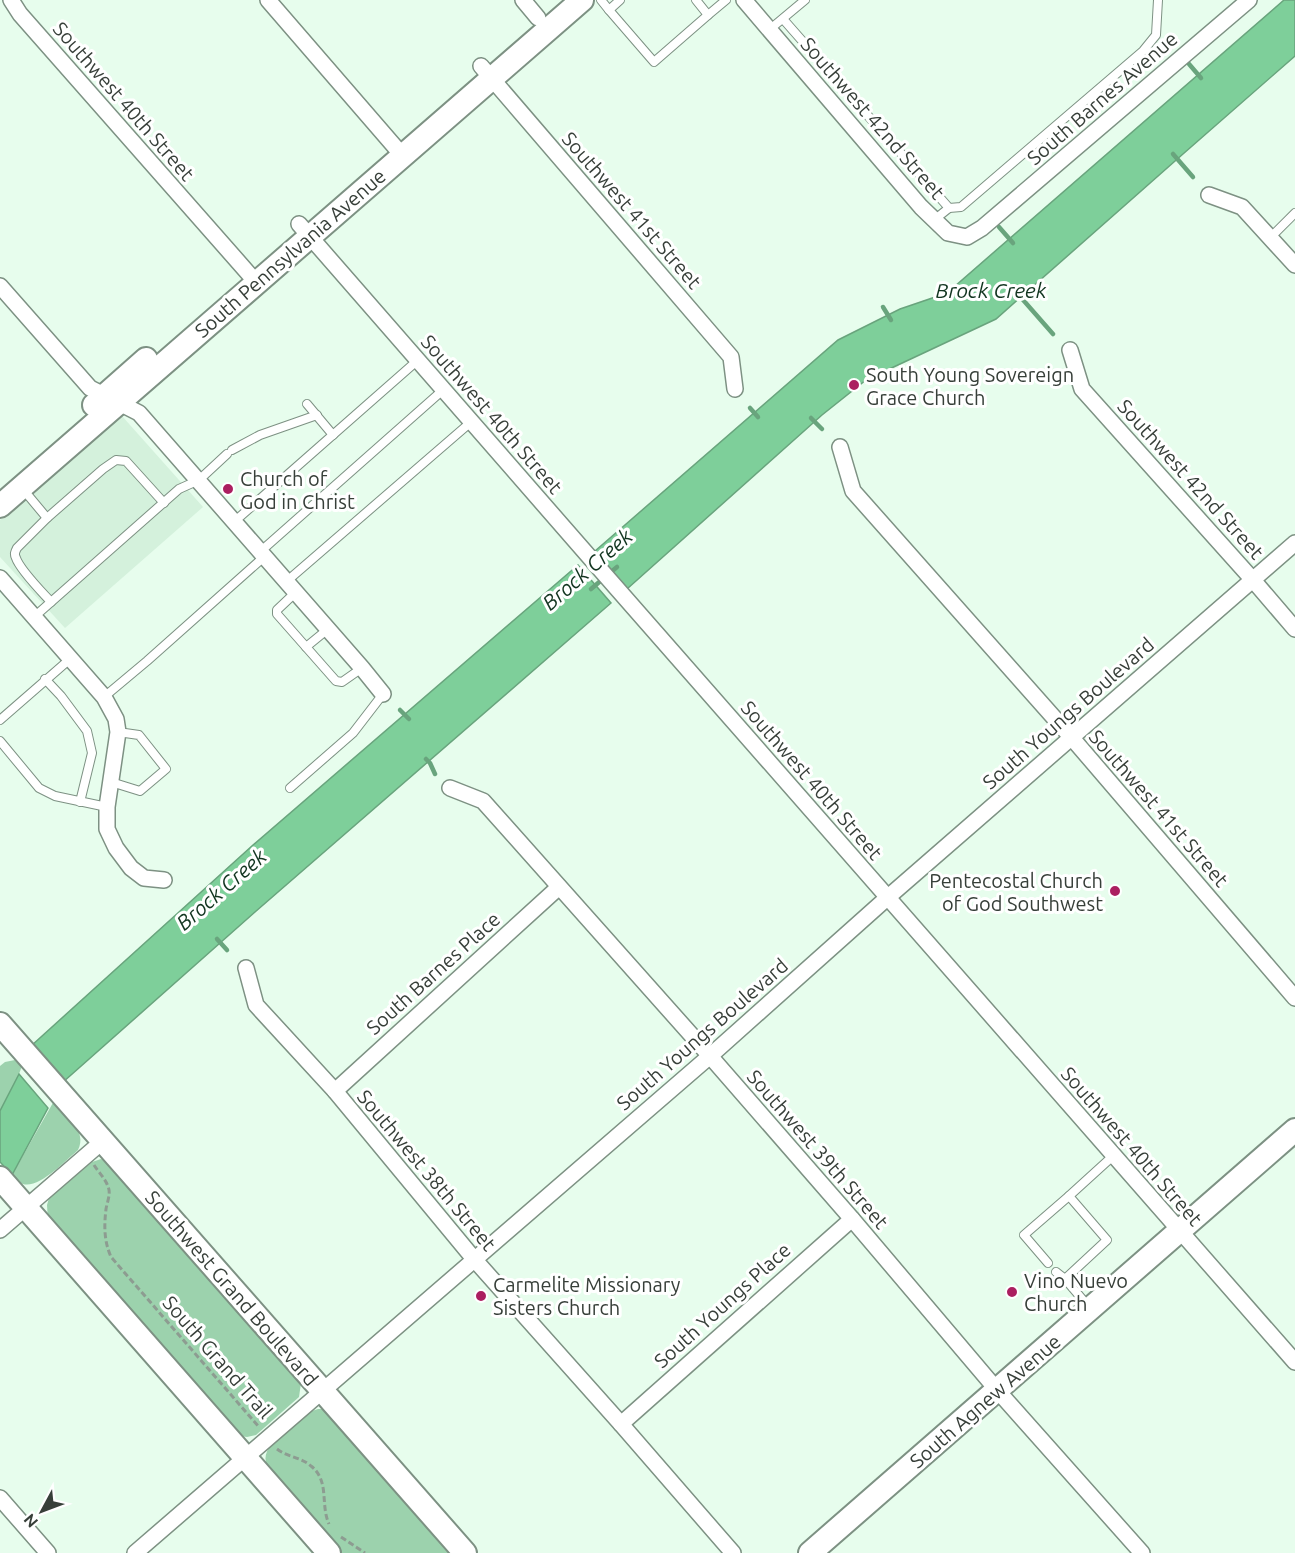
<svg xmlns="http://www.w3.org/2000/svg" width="1295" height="1553" font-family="Ubuntu,sans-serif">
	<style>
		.built { fill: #d4f1dc }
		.green { fill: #9cd2ad }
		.water { fill: #7ecf9a; stroke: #69a47d; stroke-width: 1.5 }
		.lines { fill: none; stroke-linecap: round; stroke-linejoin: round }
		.stream { stroke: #69a47d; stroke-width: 4.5 }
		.lane-casing { stroke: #7d9183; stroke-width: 10 }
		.street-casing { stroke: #7d9183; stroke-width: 18 }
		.secondary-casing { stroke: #7d9183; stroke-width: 26 }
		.path { stroke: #8d9c91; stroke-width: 3; stroke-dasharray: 6 3; stroke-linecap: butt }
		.lane { stroke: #fff; stroke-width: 8 }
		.street { stroke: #fff; stroke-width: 15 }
		.secondary { stroke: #fff; stroke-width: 22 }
		.poi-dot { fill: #ab1f60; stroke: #fff; stroke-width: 2 }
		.labels { text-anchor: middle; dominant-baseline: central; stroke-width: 6; stroke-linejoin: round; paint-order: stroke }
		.street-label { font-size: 20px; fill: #373f39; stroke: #fff }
		.poi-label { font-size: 20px; fill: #373f39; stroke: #fff; text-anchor: start }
		.water-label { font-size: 21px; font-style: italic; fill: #123520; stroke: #fff }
	</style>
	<rect width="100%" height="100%" fill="#e7fded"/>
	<!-- built -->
	<polygon class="built" points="122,416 203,507 65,628 0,557 0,520"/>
	<!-- green -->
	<g class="green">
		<polygon points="15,1060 22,1066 19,1074 0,1111 0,1066 5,1062"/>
		<path d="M54,1101C65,1114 88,1131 78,1150C66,1160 39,1189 23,1184C19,1183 15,1178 12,1175Z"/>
		<polygon points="101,1159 107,1161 301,1383 299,1397 256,1435 247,1437 240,1436 48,1220 47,1205 49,1198 92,1162"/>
		<path d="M318,1409H324L456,1553H342L271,1473C264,1462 263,1454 272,1444L312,1411Z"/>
	</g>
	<!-- water -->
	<g class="water">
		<polygon points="1284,0 1295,0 1295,56 1183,154 996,319 866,380 822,415 627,589 595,551 838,340 900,309 947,293"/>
		<polygon points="578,565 611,603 255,912 62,1083 31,1046 253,845"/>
		<polygon points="19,1074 48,1108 12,1175 0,1162 0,1111"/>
	</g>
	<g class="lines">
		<!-- stream -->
		<g class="stream">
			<polyline points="1189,64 1201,78"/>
			<polyline points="1173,154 1193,177"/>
			<polyline points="999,227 1013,243"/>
			<polyline points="1017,293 1053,334"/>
			<polyline points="883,307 891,320"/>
			<polyline points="750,408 758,417"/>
			<polyline points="811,418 822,429"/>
			<polyline points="591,589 617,567"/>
			<polyline points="400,710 409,719"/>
			<polyline points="426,759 430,763 435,774"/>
			<polyline points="217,939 227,950"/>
		</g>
		<defs>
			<g id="lane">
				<polyline points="601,0 609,10 620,0"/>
				<polyline points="696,0 708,15 726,0"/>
				<polyline points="609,10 654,62 708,15"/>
				<polyline points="783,19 949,208"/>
				<polyline points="769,30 805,0"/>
				<polyline points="934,220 949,208 961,207 1143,51 1156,35 1158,0"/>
				<polyline points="1270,238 1295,213"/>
				<polyline points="307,404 333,435"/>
				<polyline points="232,450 260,435 317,415"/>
				<polyline points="22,488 47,518"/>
				<polyline points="235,521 418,360"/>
				<polyline points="261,551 443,390"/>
				<polyline points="287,581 471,422"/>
				<polyline points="296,592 277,610 277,614 336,681 342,682 362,668"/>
				<path d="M51,602C42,592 20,570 16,558C14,554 15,552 17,548L47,518L103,469L116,460L126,461L164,503"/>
				<polyline points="34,617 179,489 199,480 227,454"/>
				<polyline points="306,647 328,629"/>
				<polyline points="45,679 61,696 87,731 92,753 80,802"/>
				<polyline points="104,697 147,661 265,556"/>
				<polyline points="0,720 70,659"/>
				<polyline points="0,741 39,788 55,796 107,807"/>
				<polyline points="111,782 140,791 166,769 139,735 118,732"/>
				<polyline points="290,788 353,733 383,694"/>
				<polyline points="1048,1263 1024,1235 1069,1196"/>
				<polyline points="1056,1272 1065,1279"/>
				<polyline points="1089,1307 1065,1279 1107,1240 1069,1196 1113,1156"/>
			</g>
			<g id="street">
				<polyline points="11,0 20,14 256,282"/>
				<polyline points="268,0 402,155"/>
				<polyline points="523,0 538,18"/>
				<polyline points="744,0 921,207 948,233 967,237 982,228 1249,0"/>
				<polyline points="481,66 731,357 735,389"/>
				<polyline points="1209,195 1242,207 1295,265"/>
				<polyline points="299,224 606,576 1295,1362"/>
				<polyline points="0,286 90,388 139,413 362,668 383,694"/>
				<polyline points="1070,350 1082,389 1253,580 1295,629"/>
				<polyline points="840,447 853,491 1072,738 1295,998"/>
				<polyline points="0,578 104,697 116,719 118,732 107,807 107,829 116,848 131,868 144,878 164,880"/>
				<polyline points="450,788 483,801 710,1056 852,1219 997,1390 1142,1553"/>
				<polyline points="246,968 256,1005 335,1091 474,1259 621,1424 733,1553"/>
				<polyline points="335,1091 559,887"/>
				<polyline points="0,1230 103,1141"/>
				<polyline points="621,1424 852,1219"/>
				<polyline points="0,1498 48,1553"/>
				<polyline points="135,1553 710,1056 887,898 1295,543"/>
			</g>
			<g id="secondary">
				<polyline points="94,405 146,359"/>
				<polyline points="0,506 582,0"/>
				<polyline points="0,1024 465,1553"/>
				<polyline points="0,1178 329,1553"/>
				<polyline points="810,1553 1295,1130"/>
			</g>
		</defs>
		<!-- lane casing -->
		<use href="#lane" class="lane-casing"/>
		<!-- street casing -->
		<use href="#street" class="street-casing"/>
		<!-- secondary casing -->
		<use href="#secondary" class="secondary-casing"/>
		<!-- path -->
		<g class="path">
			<path d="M94,1165C99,1173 107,1180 109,1190C110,1196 107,1203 106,1209C104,1226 104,1241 111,1257L259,1427"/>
			<path d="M277,1449C287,1457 301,1457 311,1466C330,1481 320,1504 329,1524"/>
			<polyline points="341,1537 365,1553"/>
		</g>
		<!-- lane -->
		<use href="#lane" class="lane"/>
		<!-- street -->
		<use href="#street" class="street"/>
		<!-- secondary -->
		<use href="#secondary" class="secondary"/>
	</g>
	<!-- markers -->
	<g class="poi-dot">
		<circle cx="854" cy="385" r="6"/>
		<circle cx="228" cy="489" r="6"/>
		<circle cx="1115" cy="891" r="6"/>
		<circle cx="1012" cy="1292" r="6"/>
		<circle cx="481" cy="1296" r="6"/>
	</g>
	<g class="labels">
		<!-- street labels -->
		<g class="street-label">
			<text transform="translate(1102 98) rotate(-41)">South Barnes Avenue</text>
			<text transform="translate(124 101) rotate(49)">Southwest 40th Street</text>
			<text transform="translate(873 118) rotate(49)">Southwest 42nd Street</text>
			<text transform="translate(632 210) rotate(49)">Southwest 41st Street</text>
			<text transform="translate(290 253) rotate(-41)">South Pennsylvania Avenue</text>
			<text transform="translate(492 414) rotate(49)">Southwest 40th Street</text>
			<text transform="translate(1191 479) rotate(48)">Southwest 42nd Street</text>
			<text transform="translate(1068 713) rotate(-41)">South Youngs Boulevard</text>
			<text transform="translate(812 780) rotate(49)">Southwest 40th Street</text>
			<text transform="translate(1159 808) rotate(49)">Southwest 41st Street</text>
			<text transform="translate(433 973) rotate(-42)">South Barnes Place</text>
			<text transform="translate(702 1034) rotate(-41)">South Youngs Boulevard</text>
			<text transform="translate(1132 1146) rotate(49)">Southwest 40th Street</text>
			<text transform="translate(818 1149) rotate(49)">Southwest 39th Street</text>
			<text transform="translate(427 1170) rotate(50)">Southwest 38th Street</text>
			<text transform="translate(232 1288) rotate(49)">Southwest Grand Boulevard</text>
			<text transform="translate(722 1305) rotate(-42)">South Youngs Place</text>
			<text transform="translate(218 1357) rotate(49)">South Grand Trail</text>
			<text transform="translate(985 1401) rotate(-41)">South Agnew Avenue</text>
		</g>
		<!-- poi labels -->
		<g class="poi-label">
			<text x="866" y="374">South Young Sovereign<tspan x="866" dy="23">Grace Church</tspan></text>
			<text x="240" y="478">Church of<tspan x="240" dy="23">God in Christ</tspan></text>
			<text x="1103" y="880" text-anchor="end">Pentecostal Church<tspan x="1103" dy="23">of God Southwest</tspan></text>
			<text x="1024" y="1280">Vino Nuevo<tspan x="1024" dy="23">Church</tspan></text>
			<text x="493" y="1284">Carmelite Missionary<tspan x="493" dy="23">Sisters Church</tspan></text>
		</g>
		<!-- water labels -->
		<g class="water-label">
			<text x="991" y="290">Brock Creek</text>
			<text transform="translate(587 569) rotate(-41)">Brock Creek</text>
			<text transform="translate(221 889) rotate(-41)">Brock Creek</text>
		</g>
	</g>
	<!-- north arrow -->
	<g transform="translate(42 1511) rotate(229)" stroke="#ffffff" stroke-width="4.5" paint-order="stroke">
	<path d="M0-4.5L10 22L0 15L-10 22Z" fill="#373f39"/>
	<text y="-9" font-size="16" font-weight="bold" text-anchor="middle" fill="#373f39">N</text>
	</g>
</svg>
